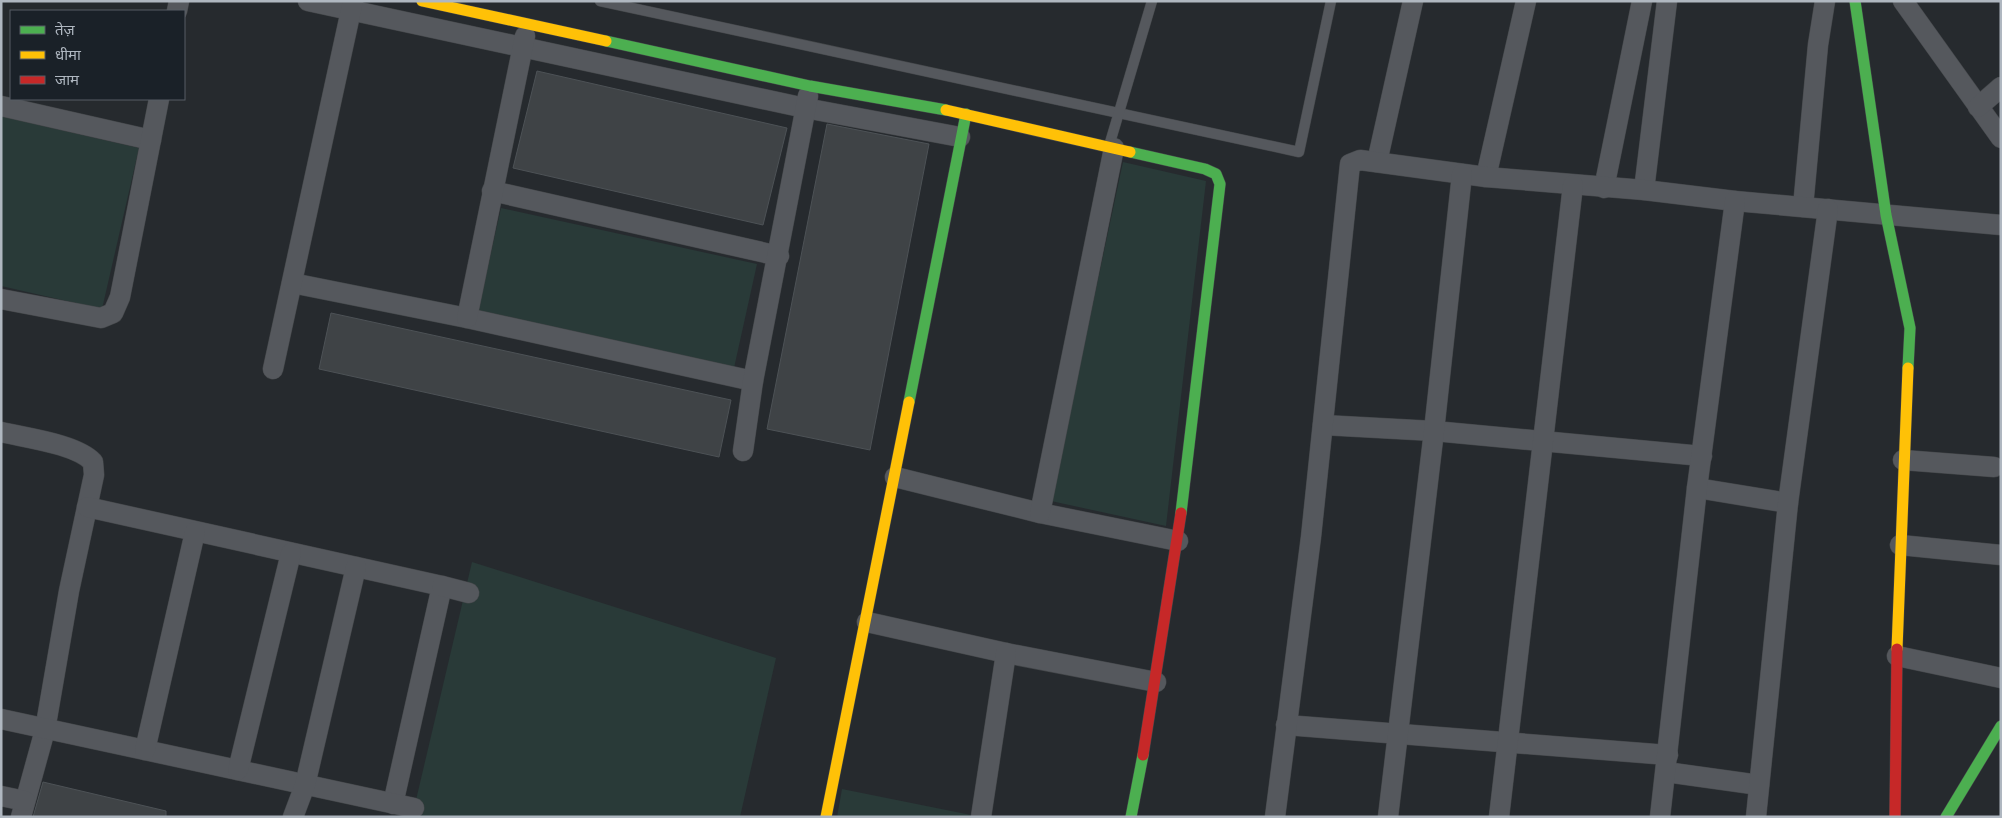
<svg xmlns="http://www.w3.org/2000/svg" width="2002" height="818" font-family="'Asap Condensed','Noto Sans Devanagari',sans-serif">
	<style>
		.green { fill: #293a38 }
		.building { fill: #3f4346; stroke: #4d5256 }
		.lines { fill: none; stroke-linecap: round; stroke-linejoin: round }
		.lane-casing { stroke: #434649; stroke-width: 11 }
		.street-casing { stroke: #434649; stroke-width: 21 }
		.fast-casing { stroke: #434649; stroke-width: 12 }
		.slow-casing { stroke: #434649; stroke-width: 12 }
		.jam-casing { stroke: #434649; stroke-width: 12 }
		.lane { stroke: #55585d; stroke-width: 10 }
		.street { stroke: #55585d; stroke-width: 20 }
		.fast { stroke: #4caf50; stroke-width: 11 }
		.slow { stroke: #ffc107; stroke-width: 11 }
		.jam { stroke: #c62828; stroke-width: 11 }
	</style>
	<rect width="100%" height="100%" fill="#262a2e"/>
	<!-- green -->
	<g class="green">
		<polygon points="1,116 139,148 102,309 1,286"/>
		<polygon points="1123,162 1206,181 1166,526 1051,501"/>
		<polygon points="501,208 757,264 734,368 478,311"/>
		<polygon points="472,562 776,658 740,817 412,817"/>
		<polygon points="842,789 971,815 970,817 837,817"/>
	</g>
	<!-- building -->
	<g class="building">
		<polygon points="537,71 787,128 763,225 513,168"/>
		<polygon points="827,124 929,144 870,450 767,429"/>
		<polygon points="331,313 731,400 719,457 319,369"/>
		<polygon points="43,782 166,811 166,817 33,817"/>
	</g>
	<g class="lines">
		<defs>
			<g id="lane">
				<polyline points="600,1 1299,152 1331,1"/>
				<polyline points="1109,146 1152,1"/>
			</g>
			<g id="street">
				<polyline points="308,1 805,108 960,137"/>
				<polyline points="1903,1 2001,138"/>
				<polyline points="177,11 179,1"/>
				<polyline points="1,106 151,140"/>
				<polyline points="1978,107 2001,87"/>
				<polyline points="1377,162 1413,1"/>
				<polyline points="1486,177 1526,1"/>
				<polyline points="1604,188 1642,1"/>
				<polyline points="1644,190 1667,1"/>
				<polyline points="492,191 779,256"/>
				<polyline points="1803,207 1818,45 1825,1"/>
				<polyline points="292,283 467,318 753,381"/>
				<polyline points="1,299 101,318 113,313 120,297 159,99"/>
				<polyline points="467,318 525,36"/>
				<polyline points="273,369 353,1"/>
				<polyline points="1323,425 1434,431 1702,456"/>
				<path d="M1,432C26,438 76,444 93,462L94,475L69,591L45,730L21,817"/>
				<polyline points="743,451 753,381 808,96"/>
				<polyline points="1903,460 1994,467"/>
				<polyline points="895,477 1040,513 1178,541"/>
				<polyline points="1697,488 1788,503"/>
				<polyline points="87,507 442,586 393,804"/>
				<polyline points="1040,513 1114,148"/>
				<polyline points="1900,545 2001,555"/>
				<polyline points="442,586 469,593"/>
				<polyline points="867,622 1006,653 1156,682"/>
				<polyline points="1897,656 2001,678"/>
				<polyline points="1,719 414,808"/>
				<polyline points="1286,725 1668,755"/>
				<polyline points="145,750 195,532"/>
				<polyline points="238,770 291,553"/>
				<polyline points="1666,772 1759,785"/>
				<polyline points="1,796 25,801"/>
				<polyline points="293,817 305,785 356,567"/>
				<polyline points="981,817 1006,653"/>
				<polyline points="1275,817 1311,537 1350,164 1360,160 1486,177 1644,190 1735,201 2001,225"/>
				<polyline points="1388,817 1434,431 1462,174"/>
				<polyline points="1499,817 1573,185"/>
				<polyline points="1660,817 1697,488 1735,201"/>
				<polyline points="1756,817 1788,503 1828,209"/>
			</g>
			<g id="fast">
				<polyline points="1855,1 1886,215 1910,328 1908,368"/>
				<polyline points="606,41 810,86 946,110"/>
				<polyline points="1130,152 1205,169 1216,174 1220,184 1181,513"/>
				<polyline points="909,402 966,114"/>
				<polyline points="1131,817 1143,755"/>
				<polyline points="1946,817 2001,726"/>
			</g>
			<g id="slow">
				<polyline points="422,1 606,41"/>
				<polyline points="946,110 1130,152"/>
				<polyline points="1897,649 1908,368"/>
				<polyline points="826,817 909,402"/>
			</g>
			<g id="jam">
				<polyline points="1143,755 1181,513"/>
				<polyline points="1895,817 1897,649"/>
			</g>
		</defs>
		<!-- lane casing -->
		<use href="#lane" class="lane-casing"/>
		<!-- street casing -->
		<use href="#street" class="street-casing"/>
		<!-- fast casing -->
		<use href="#fast" class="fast-casing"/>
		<!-- slow casing -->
		<use href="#slow" class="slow-casing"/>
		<!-- jam casing -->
		<use href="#jam" class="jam-casing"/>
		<!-- lane -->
		<use href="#lane" class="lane"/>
		<!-- street -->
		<use href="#street" class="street"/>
		<!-- fast -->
		<use href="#fast" class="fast"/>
		<!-- slow -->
		<use href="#slow" class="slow"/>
		<!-- jam -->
		<use href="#jam" class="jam"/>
	</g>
	<!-- border -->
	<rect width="2002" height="818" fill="none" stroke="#afb7c0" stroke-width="5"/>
	<!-- legend -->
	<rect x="10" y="10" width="175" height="90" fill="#1a2128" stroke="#565d65"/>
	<rect x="20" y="26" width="25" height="8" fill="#4caf50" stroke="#565d65"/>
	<text x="55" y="35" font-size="15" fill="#afb7c0">तेज़</text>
	<rect x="20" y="51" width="25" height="8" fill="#ffc107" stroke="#565d65"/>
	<text x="55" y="60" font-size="15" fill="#afb7c0">धीमा</text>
	<rect x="20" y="76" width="25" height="8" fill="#c62828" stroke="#565d65"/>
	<text x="55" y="85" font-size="15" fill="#afb7c0">जाम</text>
</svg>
